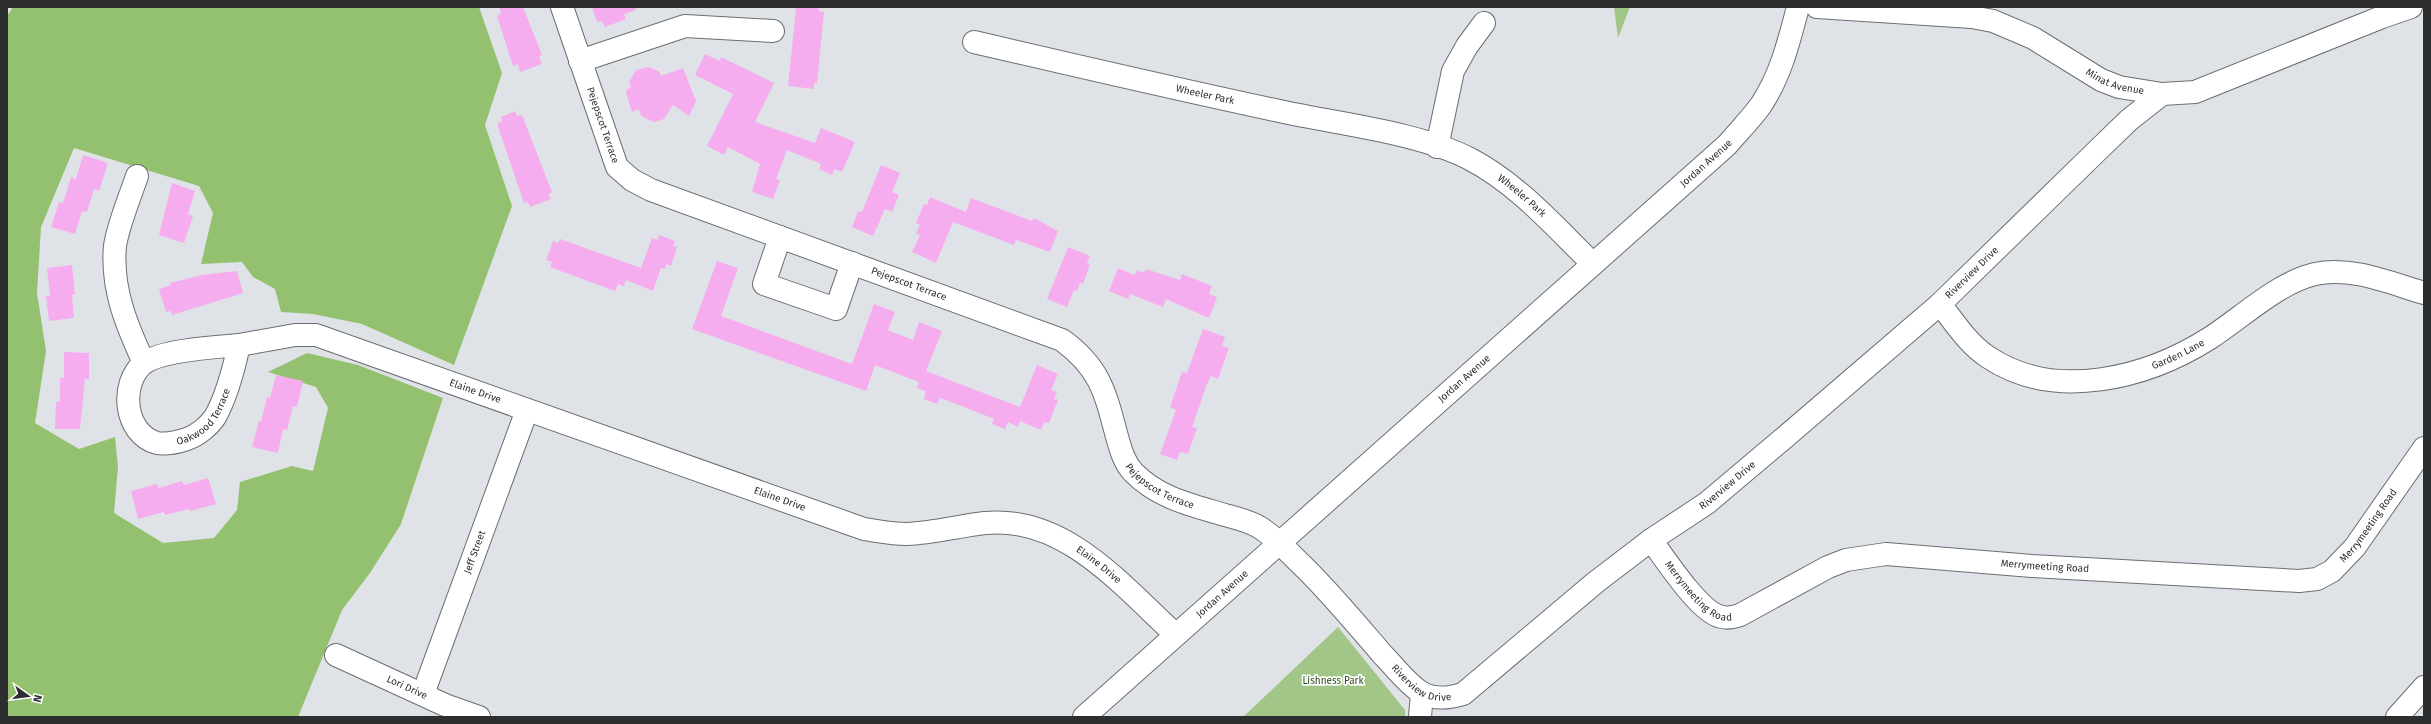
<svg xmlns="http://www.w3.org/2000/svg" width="2431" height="724" font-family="'Fira Sans',sans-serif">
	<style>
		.green { fill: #a2c687 }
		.forest { fill: #94c170 }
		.building { fill: #f6adef }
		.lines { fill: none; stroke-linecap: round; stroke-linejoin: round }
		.minor-casing { stroke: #6a6e72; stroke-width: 24 }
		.highway-casing { stroke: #6a6e72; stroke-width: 24 }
		.minor { stroke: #fff; stroke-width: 22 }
		.highway { stroke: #fff; stroke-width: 22 }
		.labels { text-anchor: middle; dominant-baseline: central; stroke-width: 3.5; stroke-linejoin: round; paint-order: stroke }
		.street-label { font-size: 10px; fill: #2d2e30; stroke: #fff }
		.park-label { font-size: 10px; fill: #2e4a12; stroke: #fff }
	</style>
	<rect width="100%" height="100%" fill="#dfe3e7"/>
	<!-- green -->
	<g class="green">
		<polygon points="1614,7 1630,7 1618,38"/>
		<polygon points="1338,627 1405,710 1405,717 1243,717"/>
	</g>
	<!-- forest -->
	<polygon class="forest" points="13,7 479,7 502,73 485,125 512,206 454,365 362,324 313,314 281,312 275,289 253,277 242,262 201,264 213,213 199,186 74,148 41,227 37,293 46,351 35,423 79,449 115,437 118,467 114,513 163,543 214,538 237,510 240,482 292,466 313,471 328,408 316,387 268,372 307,353 358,365 443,398 401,524 370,573 342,610 298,717 7,717 7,16"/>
	<!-- building -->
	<g class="building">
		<polygon points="499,7 523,7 542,55 539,56 542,64 520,72 518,64 513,66 497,16 501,13"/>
		<polygon points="592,7 635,7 636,10 624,14 626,19 605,27 602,21 597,22"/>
		<polygon points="819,7 819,11 824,12 817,83 814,83 814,89 788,86 796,8"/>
		<polygon points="705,54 720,61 721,57 774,83 755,122 815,143 821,128 855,142 842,172 834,169 832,175 819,169 821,164 787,150 776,179 780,180 773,199 752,192 760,164 728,147 724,155 707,146 733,94 695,75"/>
		<polygon points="649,67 660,72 661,76 683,68 696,101 689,116 673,105 664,119 654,122 641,116 639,109 632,112 626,93 627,89 631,88 629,82 636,70"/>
		<polygon points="515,111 517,116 522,115 552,192 548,194 551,199 530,207 528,202 524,203 497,124 502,121 501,117"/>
		<polygon points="83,155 108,163 99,191 94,189 87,212 82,211 75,234 51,227 59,202 63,203 71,177 76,179"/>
		<polygon points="881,165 900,173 892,192 899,195 892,212 885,209 873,236 852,227 858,211 862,212"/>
		<polygon points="172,183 195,191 188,214 193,216 184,243 159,235"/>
		<polygon points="930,197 966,212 971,198 1032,221 1034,218 1058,231 1050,252 1016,240 1014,245 953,222 936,263 912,252 920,235 916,233 920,225 916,223 924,204 927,205"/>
		<polygon points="659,235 675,241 673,246 677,247 671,266 666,264 665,269 661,268 653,291 626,280 624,286 618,284 615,291 550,267 552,262 546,260 553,241 558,243 560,239 641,268 652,238 657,240"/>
		<polygon points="1068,247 1090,256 1087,263 1090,265 1083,284 1080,283 1077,291 1074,290 1067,307 1047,299"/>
		<polygon points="717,261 738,268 721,316 852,364 874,304 895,312 888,330 913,340 919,322 942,331 926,371 1020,407 1037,365 1058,374 1051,390 1057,392 1054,399 1058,400 1049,423 1044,422 1041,430 1020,421 1018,427 1008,422 1005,429 992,424 994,419 959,405 940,398 937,404 924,399 926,391 917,388 919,382 875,365 866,391 692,329"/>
		<polygon points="72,265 75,294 72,295 74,318 49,321 46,296 50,296 47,268"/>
		<polygon points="1118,268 1135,275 1137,270 1144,273 1146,269 1180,280 1182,274 1212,286 1209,294 1217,297 1209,318 1166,299 1163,307 1130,294 1128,299 1109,291"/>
		<polygon points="237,271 243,293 172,315 171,311 166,312 159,289 171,285 170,283 202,275"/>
		<polygon points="1203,329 1225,337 1222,346 1229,348 1218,379 1211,376 1207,384 1192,427 1197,428 1188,454 1180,452 1177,460 1160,454 1176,410 1170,407 1182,372 1187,373"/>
		<polygon points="64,352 89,353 89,379 85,379 80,429 55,429 56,402 60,402 60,378 64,378"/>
		<polygon points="276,375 303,381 297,407 293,406 287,430 283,429 278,453 252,447 259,421 261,422 267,397 270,398"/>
		<polygon points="208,478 216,504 190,511 189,509 165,515 164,512 138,519 131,491 157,484 159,488 182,481 184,485"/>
	</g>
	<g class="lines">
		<defs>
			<g id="minor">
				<path id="s1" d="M562,7L617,167L632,180L651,190L1062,340C1099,367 1105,391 1116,433C1120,447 1123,461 1133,472C1158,498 1191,505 1225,515C1236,518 1249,521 1259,527C1277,538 1291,555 1306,569C1333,596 1358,626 1383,655C1395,667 1407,684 1422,693C1435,700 1450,698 1463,694L1596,582L1651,540L1707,503L1784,438L1940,304L2099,149L2129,120L2162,94"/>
				<path id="s2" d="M1817,7L1972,17L1993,21L2033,38L2101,80L2119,87L2162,94L2195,92L2382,17L2411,7"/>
				<path id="s3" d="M974,42C1077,66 1180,90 1284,112C1340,124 1420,133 1470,159C1518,184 1555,227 1593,264"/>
				<polyline points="580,61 685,26 773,31"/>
				<polyline points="1437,147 1453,71 1467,46 1484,23"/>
				<path d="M137,176C130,197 118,225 115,246C111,289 127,326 144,363"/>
				<polyline points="780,237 764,284 836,309 852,263"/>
				<path id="s4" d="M1940,304C1955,323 1968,344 1988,357C2055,402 2147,378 2210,338C2241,318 2279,282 2315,274C2351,266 2390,283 2424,293"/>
				<path id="s5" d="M239,345C216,347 162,350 144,363C119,383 124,434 157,443C167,445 178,442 187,439C198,435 209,426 215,417C227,396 234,368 239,345L295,335H316L864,529C878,531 892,534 907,534C933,533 959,526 985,523C1065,515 1122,586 1176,635"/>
				<path id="s6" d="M1651,540C1666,560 1695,605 1716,615C1724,619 1732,618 1740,615L1828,567L1846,560L1886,554L2032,566L2299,581L2317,579L2332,571L2355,547L2424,448"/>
				<path id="s7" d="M336,655L445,705L479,717"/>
				<path id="s8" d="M423,694L527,410"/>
				<path id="s9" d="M1084,717L1727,145C1738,132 1751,119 1761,105C1781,75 1789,41 1798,7"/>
				<polyline points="1420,717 1422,693"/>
			</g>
			<polyline id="highway" points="2397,717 2424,687"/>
		</defs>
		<!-- minor casing -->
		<use href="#minor" class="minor-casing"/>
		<!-- highway casing -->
		<use href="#highway" class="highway-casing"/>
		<!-- minor -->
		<use href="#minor" class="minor"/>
		<!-- highway -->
		<use href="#highway" class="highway"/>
	</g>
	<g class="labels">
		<!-- street labels -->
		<g class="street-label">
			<text stroke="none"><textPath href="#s2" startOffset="314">Minat Avenue</textPath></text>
			<text stroke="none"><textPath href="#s3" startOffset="237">Wheeler Park</textPath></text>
			<text stroke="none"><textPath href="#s1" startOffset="125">Pejepscot Terrace</textPath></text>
			<text stroke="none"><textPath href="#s9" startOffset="833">Jordan Avenue</textPath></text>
			<text stroke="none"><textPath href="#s3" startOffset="574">Wheeler Park</textPath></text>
			<text stroke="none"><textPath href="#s1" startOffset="1877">Riverview Drive</textPath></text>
			<text stroke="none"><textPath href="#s1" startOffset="485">Pejepscot Terrace</textPath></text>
			<text stroke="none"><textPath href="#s4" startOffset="271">Garden Lane</textPath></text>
			<text stroke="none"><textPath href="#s9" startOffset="509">Jordan Avenue</textPath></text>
			<text stroke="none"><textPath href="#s5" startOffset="584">Elaine Drive</textPath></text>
			<text stroke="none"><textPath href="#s5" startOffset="253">Oakwood Terrace</textPath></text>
			<text stroke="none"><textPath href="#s1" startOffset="832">Pejepscot Terrace</textPath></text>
			<text stroke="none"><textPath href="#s1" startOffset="1553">Riverview Drive</textPath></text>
			<text stroke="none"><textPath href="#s5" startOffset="907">Elaine Drive</textPath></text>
			<text stroke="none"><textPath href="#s6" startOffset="792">Merrymeeting Road</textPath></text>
			<text stroke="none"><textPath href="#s8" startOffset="151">Jeff Street</textPath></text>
			<text stroke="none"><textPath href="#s5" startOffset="1243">Elaine Drive</textPath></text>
			<text stroke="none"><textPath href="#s6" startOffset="444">Merrymeeting Road</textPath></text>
			<text stroke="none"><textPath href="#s6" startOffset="72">Merrymeeting Road</textPath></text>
			<text stroke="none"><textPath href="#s9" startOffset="185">Jordan Avenue</textPath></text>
			<text stroke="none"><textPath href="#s1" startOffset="1169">Riverview Drive</textPath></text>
			<text stroke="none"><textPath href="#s7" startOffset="78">Lori Drive</textPath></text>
		</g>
		<!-- park labels -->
		<g class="park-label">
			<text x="1333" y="681">Lishness Park</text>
		</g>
	</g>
	<!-- border -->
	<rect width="2431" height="724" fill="none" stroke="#2d2e30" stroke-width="16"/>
	<!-- north arrow -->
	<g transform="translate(28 696) rotate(104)" stroke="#ffffff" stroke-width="3" paint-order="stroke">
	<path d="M0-3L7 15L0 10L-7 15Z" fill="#2d2e30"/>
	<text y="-6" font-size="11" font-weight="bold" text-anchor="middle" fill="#2d2e30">N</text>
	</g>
</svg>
